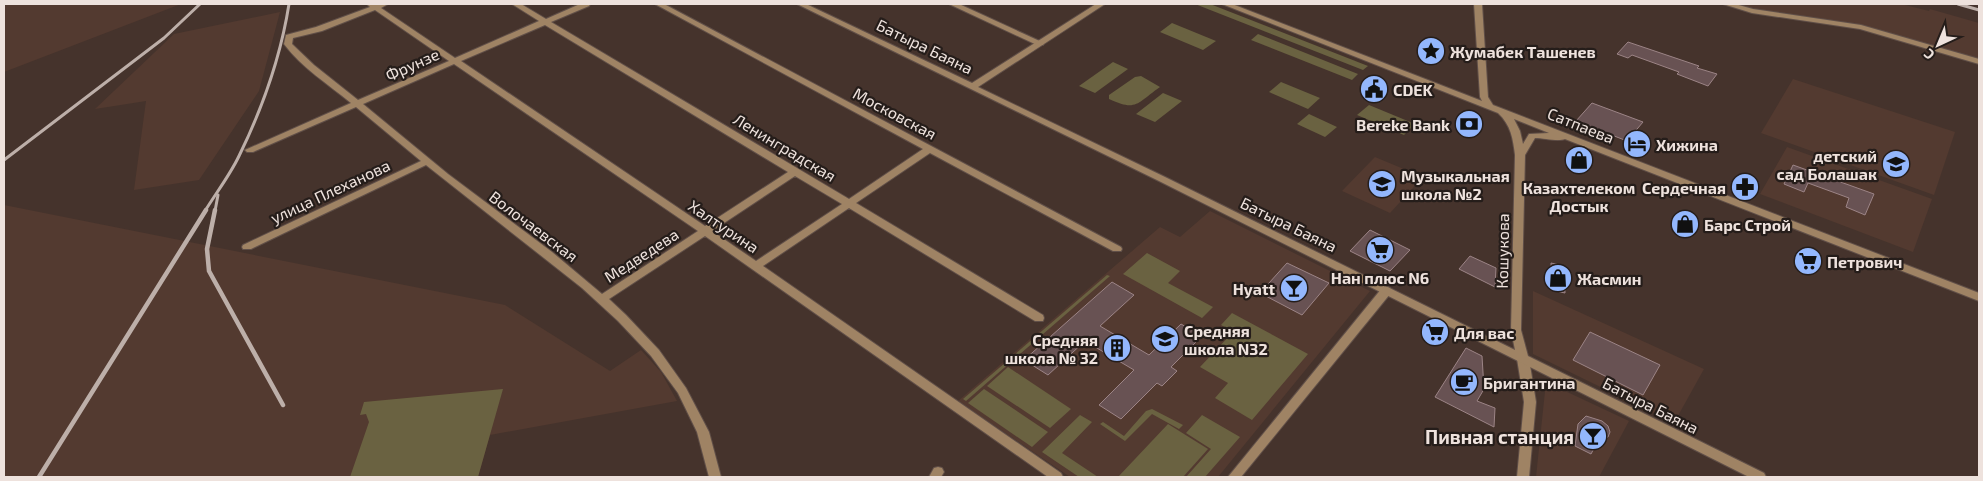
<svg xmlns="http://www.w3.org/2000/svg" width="1983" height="481" font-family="'Exo 2',sans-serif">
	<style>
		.built { fill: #533a30 }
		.green { fill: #6a6241 }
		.building { fill: #685253; stroke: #9c8486 }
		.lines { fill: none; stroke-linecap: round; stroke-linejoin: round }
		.minor-casing { stroke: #604f48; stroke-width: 2 }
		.tertiary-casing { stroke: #604f48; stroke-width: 2 }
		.minor { fill: #9f8364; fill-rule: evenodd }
		.tertiary { fill: #9f8364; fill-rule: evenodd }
		.rail-far1 { stroke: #bdafa9; stroke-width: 3 }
		.rail { stroke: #bdafa9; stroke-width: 4.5 }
		.labels { text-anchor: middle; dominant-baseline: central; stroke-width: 4.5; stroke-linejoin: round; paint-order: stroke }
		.street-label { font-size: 16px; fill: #eee2dd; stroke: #251d1a }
		.poi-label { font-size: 16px; font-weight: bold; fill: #eee2dd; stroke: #251d1a; text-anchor: start }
		.near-poi-label { font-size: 19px; font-weight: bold; fill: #eee2dd; stroke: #251d1a; text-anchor: end }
	</style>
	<rect width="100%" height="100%" fill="#45332c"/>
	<!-- built -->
	<g class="built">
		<polygon points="4,4 181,4 4,72"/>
		<polygon points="1735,4 1901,4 1929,11 1930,9 1979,23 1979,59 1863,25 1750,8"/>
		<polygon points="280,12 259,91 199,180 134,190 146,101 95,109 174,34"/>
		<polygon points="1793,79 1955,132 1934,195 1761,133"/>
		<polygon points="1787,147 1932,199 1913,252 1760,194"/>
		<polygon points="1375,157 1423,177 1390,213 1342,191"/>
		<polygon points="4,205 505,305 610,371 641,350 661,372 677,401 490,435 478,477 4,477"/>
		<polygon points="1210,211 1370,291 1218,477 1070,477 958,401 1160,227 1180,237"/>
		<polygon points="1533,291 1704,369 1674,423 1533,354"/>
		<polygon points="1546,382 1629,421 1599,477 1536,477"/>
	</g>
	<!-- green -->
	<g class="green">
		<polygon points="1195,4 1210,4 1368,66 1363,70"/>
		<polygon points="1172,23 1216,41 1203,50 1160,32"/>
		<polygon points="1258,34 1358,74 1352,80 1251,40"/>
		<polygon points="1113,62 1128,69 1095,93 1079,86"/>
		<path d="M1141,76L1160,87C1137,103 1137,112 1109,99V95L1135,77Z"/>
		<polygon points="1281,82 1320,98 1308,109 1269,92"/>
		<polygon points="1163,93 1182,101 1155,122 1136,114"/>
		<polygon points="1369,105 1415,124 1404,135 1357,115"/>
		<polygon points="1309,114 1337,127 1325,137 1297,124"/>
		<polygon points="1147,253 1180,271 1168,283 1213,307 1202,318 1123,274"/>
		<polygon points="1107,275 1110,276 966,401 963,399"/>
		<polygon points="1232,313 1308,354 1252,420 1215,398 1228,383 1200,367 1233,332 1221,325"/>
		<polygon points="1008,367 1071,409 1050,428 987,386"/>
		<polygon points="503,389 478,477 350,477 369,422 366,414 360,415 364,402"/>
		<polygon points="984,389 1048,432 1032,447 968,403"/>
		<polygon points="1152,409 1183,425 1179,429 1152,414 1125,441 1100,424 1103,422 1124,436 1146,411"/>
		<polygon points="1080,415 1092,422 1062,453 1098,477 1079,477 1042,452"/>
		<polygon points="1202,415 1240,437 1205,477 1186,477 1211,449 1186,433"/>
		<polygon points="1168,424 1208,449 1183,477 1118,477"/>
	</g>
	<!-- building -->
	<g class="building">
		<polygon points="1628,42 1699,66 1697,68 1717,74 1708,86 1677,74 1679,72 1632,55 1628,58 1617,54"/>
		<polygon points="1592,103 1643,122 1627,141 1576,121"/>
		<polygon points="1793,165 1874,194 1865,215 1846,207 1849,198 1808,183 1804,192 1784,184"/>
		<polygon points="1370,230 1410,250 1390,271 1350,251"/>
		<polygon points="1470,256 1496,268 1495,287 1459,269"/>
		<polygon points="1287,263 1329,283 1302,315 1260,293"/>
		<polygon points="1551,263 1564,266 1565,293 1552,290"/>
		<polygon points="1112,282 1134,295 1100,326 1149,355 1181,324 1202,336 1171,367 1177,371 1162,386 1157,383 1121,419 1099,405 1134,370 1085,341 1048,375 1024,360"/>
		<polygon points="1590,332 1660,365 1643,395 1573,360"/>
		<polygon points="1466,348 1482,356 1484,389 1477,401 1495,408 1494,427 1435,397"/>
		<polygon points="1586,416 1602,421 1608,426 1610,432 1608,437 1599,439 1591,454 1575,446 1578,424"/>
	</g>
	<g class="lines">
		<defs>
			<g id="minor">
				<path d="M367,4H388L381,8L455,58L539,21L512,4H521L546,19L580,4H590L589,6L551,22L849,199L923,149L655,4H664L1121,247L1122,249L1121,251H1113L930,153L856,203L1043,315L1044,318L1043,321H1035L849,208L763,266L1061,473L1063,477H1048L705,236L609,299L626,315L659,350L686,388L709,432L721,477H709L697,432L678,393L651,356L618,321L582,288L426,165L251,249H243L242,247L243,245L421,161L356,107L253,152H247L245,150L351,103C328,84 302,68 284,44L286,35L316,27L370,7ZM375,10L449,61L358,100L314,65L292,44L293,38L322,31ZM545,25L788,172L705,226L461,61ZM454,64L698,231L602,294L552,252L448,174L363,104ZM795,176L842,204L756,261L712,231Z"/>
				<polygon points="949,4 959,4 1044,43 1043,45 1037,45"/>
				<polygon points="1723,4 1735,4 1753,9 1861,25 1979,59 1979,64 1860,29 1752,13"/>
				<polygon points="1386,287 1390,288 1391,291 1390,294 1241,477 1228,477 1382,288"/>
				<polygon points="1523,355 1527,356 1529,359 1536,402 1529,477 1517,477 1524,402 1517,359 1519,356"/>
				<polygon points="938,467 942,468 944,472 941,477 929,477 934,468"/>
			</g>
			<path id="tertiary" d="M797,4H806L972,83L1096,4H1105L978,87L1165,177L1515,350L1511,330L1515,155C1513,139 1511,125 1498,113L1222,4H1232L1482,101L1480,97L1474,4H1482L1488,97L1493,105L1979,293V301L1565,139C1558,142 1544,138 1535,138L1525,155L1521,330L1528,356L1764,473L1766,477H1749L1159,181ZM1514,119L1549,133L1529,134L1523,144L1520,131Z"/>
		</defs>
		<!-- minor casing -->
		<use href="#minor" class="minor-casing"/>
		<!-- tertiary casing -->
		<use href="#tertiary" class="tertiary-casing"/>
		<!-- minor -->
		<use href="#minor" class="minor"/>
		<!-- tertiary -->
		<use href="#tertiary" class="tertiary"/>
		<!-- rail-far1 -->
		<g class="rail-far1">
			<polyline points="1958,4 1979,10"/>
			<polyline points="4,160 164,38 200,4"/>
			<path d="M205,211C216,193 230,175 239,156C262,109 281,55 289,4"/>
			<polyline points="215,211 218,195"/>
		</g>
		<!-- rail -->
		<g class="rail">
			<polyline points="215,210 207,249 209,271 283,405"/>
			<polyline points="39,477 206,210"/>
		</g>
	</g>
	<!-- icons -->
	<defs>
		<symbol id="sight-disc" viewBox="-11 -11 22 22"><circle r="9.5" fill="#93b7fd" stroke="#251d1a"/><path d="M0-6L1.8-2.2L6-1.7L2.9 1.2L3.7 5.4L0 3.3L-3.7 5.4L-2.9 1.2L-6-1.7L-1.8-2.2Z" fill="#111"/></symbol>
		<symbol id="civic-disc" viewBox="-11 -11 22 22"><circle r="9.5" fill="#93b7fd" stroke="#251d1a"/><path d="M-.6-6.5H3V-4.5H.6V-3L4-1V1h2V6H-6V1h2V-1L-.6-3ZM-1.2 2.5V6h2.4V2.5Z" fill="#111"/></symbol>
		<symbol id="bank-disc" viewBox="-11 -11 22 22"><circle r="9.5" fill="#93b7fd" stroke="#251d1a"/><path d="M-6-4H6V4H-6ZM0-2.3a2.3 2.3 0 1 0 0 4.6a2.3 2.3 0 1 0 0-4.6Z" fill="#111"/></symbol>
		<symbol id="hotel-disc" viewBox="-11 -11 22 22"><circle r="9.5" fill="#93b7fd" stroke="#251d1a"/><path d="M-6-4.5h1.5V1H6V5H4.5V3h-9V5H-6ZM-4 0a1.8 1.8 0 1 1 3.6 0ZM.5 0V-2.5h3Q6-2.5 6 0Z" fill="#111"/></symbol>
		<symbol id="shop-disc" viewBox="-11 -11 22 22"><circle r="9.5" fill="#93b7fd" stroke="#251d1a"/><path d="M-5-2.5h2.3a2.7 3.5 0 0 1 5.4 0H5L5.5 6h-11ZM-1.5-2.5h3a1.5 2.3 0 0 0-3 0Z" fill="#111"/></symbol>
		<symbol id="school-disc" viewBox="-11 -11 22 22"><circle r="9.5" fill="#93b7fd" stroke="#251d1a"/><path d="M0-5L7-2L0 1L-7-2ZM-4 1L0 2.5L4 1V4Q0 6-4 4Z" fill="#111"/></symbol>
		<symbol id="pharmacy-disc" viewBox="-11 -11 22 22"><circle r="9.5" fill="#93b7fd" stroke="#251d1a"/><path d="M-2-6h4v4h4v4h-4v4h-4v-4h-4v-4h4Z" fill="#111"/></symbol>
		<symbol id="supermarket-disc" viewBox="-11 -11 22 22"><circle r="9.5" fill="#93b7fd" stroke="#251d1a"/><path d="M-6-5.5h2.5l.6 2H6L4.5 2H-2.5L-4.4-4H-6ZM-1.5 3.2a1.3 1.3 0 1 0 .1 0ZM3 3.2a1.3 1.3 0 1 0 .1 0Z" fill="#111"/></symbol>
		<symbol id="bar-disc" viewBox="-11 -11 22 22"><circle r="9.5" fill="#93b7fd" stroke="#251d1a"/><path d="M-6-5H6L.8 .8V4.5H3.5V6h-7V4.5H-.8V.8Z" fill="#111"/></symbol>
		<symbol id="building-disc" viewBox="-11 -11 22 22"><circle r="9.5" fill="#93b7fd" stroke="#251d1a"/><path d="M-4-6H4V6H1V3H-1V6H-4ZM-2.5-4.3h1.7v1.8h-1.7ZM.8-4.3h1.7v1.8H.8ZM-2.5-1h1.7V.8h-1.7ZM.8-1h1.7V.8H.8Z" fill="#111"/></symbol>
		<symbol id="cafe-disc" viewBox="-11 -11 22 22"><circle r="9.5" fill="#93b7fd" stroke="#251d1a"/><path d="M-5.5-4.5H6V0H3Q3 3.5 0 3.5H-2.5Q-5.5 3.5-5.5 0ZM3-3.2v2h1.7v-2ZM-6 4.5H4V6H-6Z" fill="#111"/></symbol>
	</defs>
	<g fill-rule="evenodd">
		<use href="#sight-disc" x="1415" y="35" width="32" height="32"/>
		<use href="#civic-disc" x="1358" y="73" width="32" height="32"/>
		<use href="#bank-disc" x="1453" y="108" width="32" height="32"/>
		<use href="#hotel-disc" x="1621" y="128" width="32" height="32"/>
		<use href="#shop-disc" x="1563" y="144" width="32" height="32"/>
		<use href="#school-disc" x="1880" y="148" width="32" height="32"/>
		<use href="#school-disc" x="1366" y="168" width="32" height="32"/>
		<use href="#pharmacy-disc" x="1729" y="171" width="32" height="32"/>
		<use href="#shop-disc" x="1669" y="208" width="32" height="32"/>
		<use href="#supermarket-disc" x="1364" y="234" width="32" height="32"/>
		<use href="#supermarket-disc" x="1792" y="245" width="32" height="32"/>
		<use href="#shop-disc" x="1542" y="262" width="32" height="32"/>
		<use href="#bar-disc" x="1278" y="272" width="32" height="32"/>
		<use href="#supermarket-disc" x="1419" y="316" width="32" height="32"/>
		<use href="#school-disc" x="1149" y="323" width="32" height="32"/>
		<use href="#building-disc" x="1101" y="332" width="32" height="32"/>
		<use href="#cafe-disc" x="1448" y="366" width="32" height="32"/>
		<use href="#bar-disc" x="1577" y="420" width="32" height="32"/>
	</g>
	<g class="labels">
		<!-- street labels -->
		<g class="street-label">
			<text transform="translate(925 46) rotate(26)">Батыра Баяна</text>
			<text transform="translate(412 64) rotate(-24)">Фрунзе</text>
			<text transform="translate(895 113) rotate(28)">Московская</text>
			<text transform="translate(1581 125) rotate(22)">Сатпаева</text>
			<text transform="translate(785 147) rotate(31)">Ленинградская</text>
			<text transform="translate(330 191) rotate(-25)">улица Плеханова</text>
			<text transform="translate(1289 224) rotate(26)">Батыра Баяна</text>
			<text transform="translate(534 226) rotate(37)">Волочаевская</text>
			<text transform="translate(724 226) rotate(34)">Халтурина</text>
			<text transform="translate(1502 251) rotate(-89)">Кошукова</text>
			<text transform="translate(641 255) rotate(-33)">Медведева</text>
			<text transform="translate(1651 405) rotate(27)">Батыра Баяна</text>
		</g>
		<!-- poi labels -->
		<g class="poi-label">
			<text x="1450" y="51">Жумабек Ташенев</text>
			<text x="1393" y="89">CDEK</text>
			<text x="1450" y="124" text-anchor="end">Bereke Bank</text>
			<text x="1656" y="144">Хижина</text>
			<text x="1877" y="155" text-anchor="end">детский<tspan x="1877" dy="18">сад Болашак</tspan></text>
			<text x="1401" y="175">Музыкальная<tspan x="1401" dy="18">школа №2</tspan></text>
			<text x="1579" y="187" text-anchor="middle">Казахтелеком<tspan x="1579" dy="18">Достык</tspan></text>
			<text x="1726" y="187" text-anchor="end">Сердечная</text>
			<text x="1704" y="224">Барс Строй</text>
			<text x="1827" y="261">Петрович</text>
			<text x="1380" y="277" text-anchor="middle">Нан плюс N6</text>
			<text x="1577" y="278">Жасмин</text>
			<text x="1275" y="288" text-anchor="end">Hyatt</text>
			<text x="1184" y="330">Средняя<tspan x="1184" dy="18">школа N32</tspan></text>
			<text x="1454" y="332">Для вас</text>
			<text x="1098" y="339" text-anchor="end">Средняя<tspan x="1098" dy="18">школа № 32</tspan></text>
			<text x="1483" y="382">Бригантина</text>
		</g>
		<!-- near-poi labels -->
		<g class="near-poi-label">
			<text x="1574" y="436">Пивная станция</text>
		</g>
	</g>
	<!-- border -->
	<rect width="1983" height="481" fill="none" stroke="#eee2dd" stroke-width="10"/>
	<!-- north arrow -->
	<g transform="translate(1938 45) rotate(224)" stroke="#251d1a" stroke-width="4" paint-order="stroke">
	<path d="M0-4L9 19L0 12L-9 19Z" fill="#eee2dd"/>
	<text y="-8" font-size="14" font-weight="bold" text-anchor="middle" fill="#eee2dd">С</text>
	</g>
</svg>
